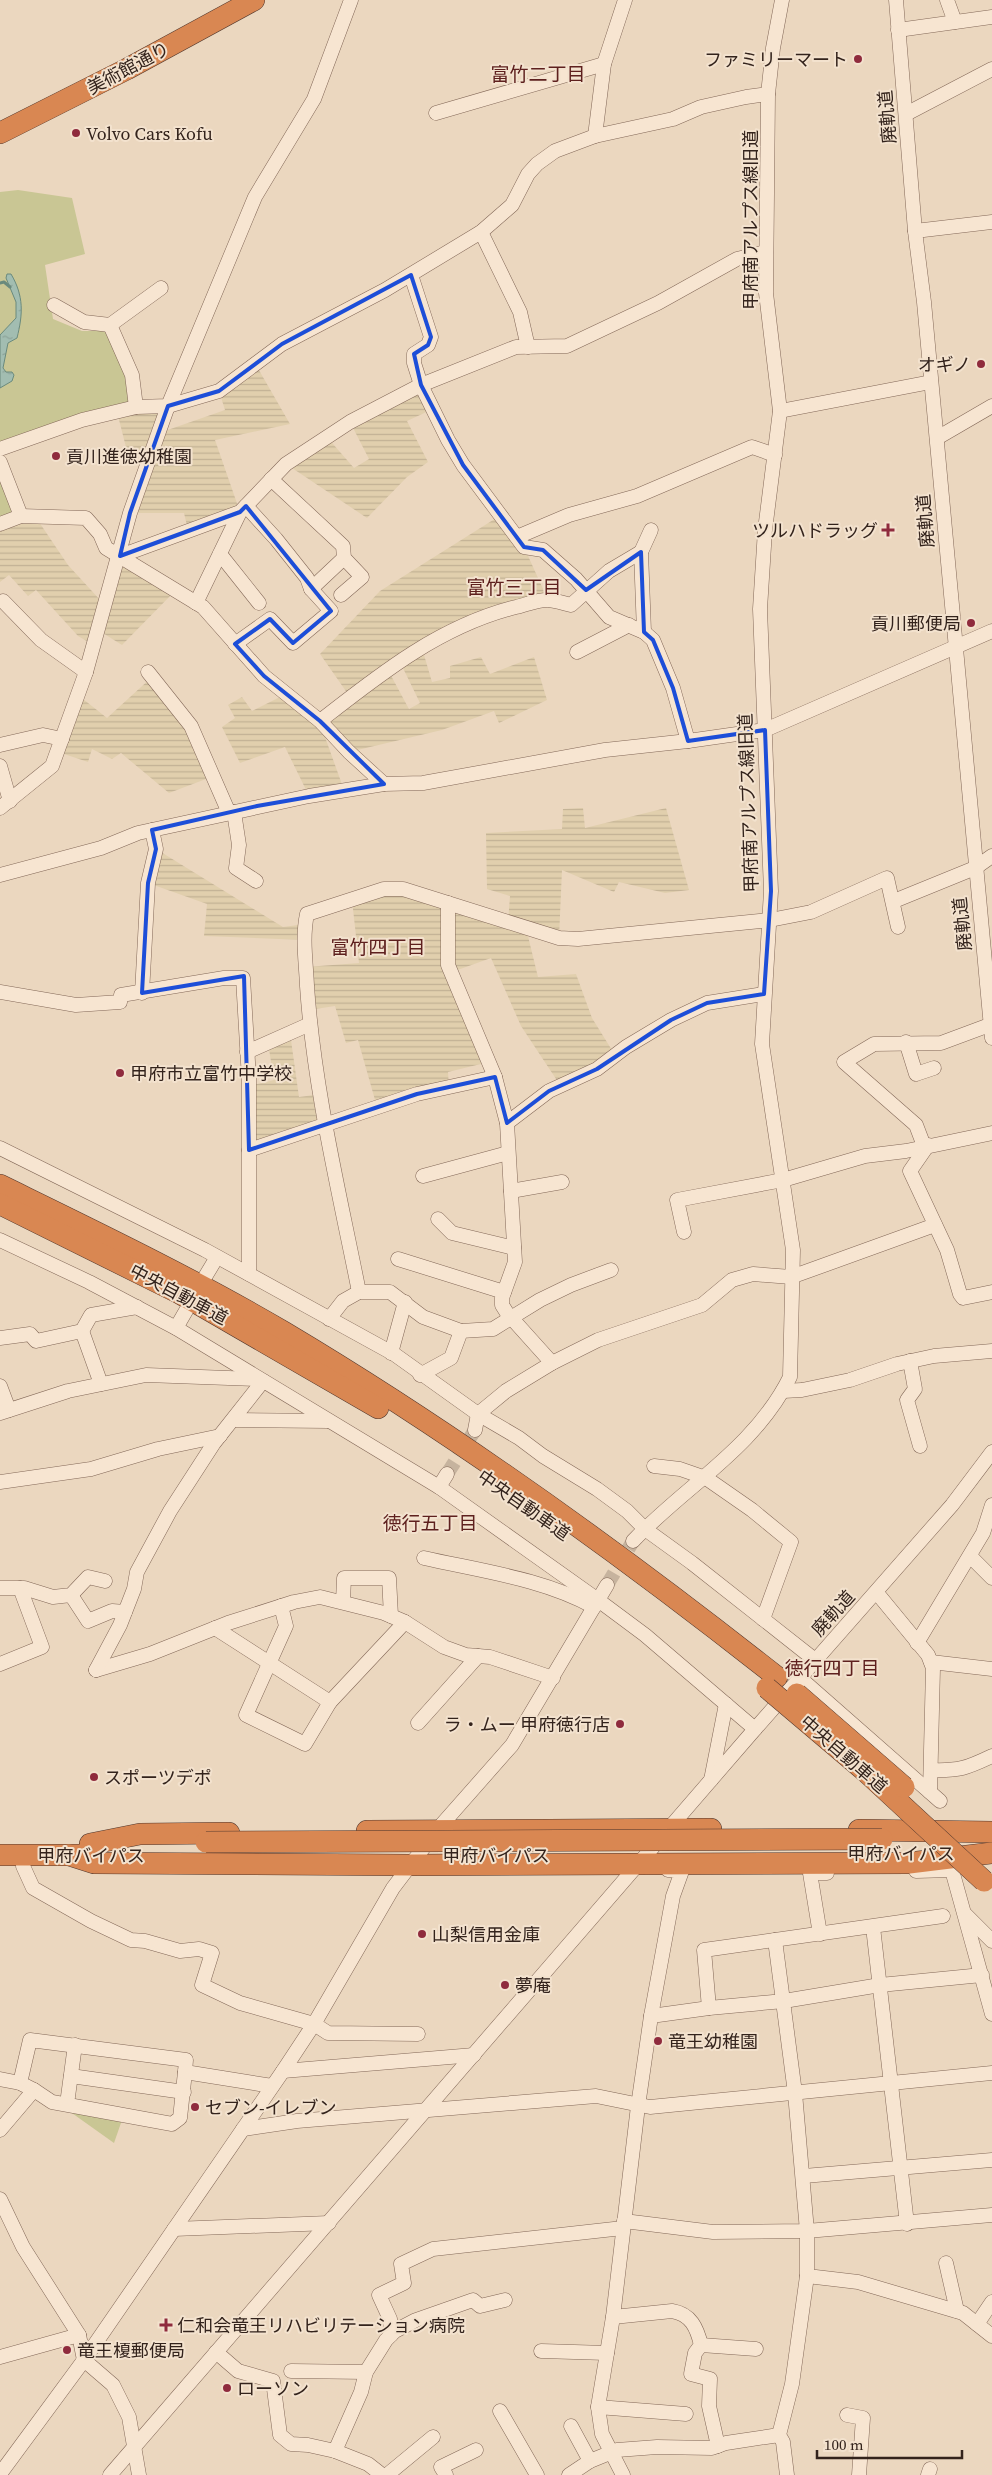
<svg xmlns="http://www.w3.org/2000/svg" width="992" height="2475" font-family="'Source Serif 4','Noto Sans JP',serif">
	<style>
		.farmland { fill: url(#farmland-rules); fill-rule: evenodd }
		.park { fill: #c9c694 }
		.water { fill: url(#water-ripples); stroke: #6a8a7d }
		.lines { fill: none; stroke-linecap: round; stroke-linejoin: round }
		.stream { stroke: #6a8a7d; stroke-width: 3 }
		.minor-tunnel { stroke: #c6b39e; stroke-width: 14; stroke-dasharray: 14 7; stroke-linecap: butt }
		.minor-casing { stroke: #836858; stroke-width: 15 }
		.highway-casing { stroke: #51372d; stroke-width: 22 }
		.minor { stroke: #f7e5d1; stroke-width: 14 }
		.highway { stroke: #d98752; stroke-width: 21 }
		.highway-bridge-casing { stroke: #51372d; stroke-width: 22; stroke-linecap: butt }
		.highway-bridge { stroke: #d98752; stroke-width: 21 }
		.marked { fill: none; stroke: #1d4ed8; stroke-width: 4; stroke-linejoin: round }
		.poi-dot { fill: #8f2b3d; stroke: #f3e2ce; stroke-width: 2 }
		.labels { text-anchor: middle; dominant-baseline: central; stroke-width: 4; stroke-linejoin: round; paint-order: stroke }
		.poi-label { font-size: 18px; fill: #33231c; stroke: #f3e2ce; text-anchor: start }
		.street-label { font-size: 18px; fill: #33231c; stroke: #f3e2ce }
		.neighbourhood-label { font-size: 19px; fill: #5e201e; stroke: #f3e2ce }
	</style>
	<defs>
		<pattern id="farmland-rules" width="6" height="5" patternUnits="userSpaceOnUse" patternTransform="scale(1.25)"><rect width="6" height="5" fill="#e1cfad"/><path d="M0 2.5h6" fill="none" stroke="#c2b194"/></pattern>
		<pattern id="water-ripples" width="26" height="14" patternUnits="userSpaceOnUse" patternTransform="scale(1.25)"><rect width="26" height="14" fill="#a2bdb1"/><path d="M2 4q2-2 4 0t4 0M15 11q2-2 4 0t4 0" fill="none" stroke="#8ca298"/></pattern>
	</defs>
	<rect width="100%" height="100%" fill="#ebd7bf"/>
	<!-- farmland -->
	<g class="farmland">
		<polygon points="256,365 290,424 215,440 240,512 188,530 184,513 130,513 151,453 128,455 117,412 168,406 159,433 225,410 219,391"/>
		<polygon points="421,385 433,409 407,421 428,462 407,477 367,518 286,464 326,436 354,468 369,459 350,422"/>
		<path d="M501,515L524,547L548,600L422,648L432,682L450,678V666L481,657L490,674L534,657L547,700L499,723L494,711L442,730L349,752L320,723L344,790L309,796L285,747L240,763L222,727L235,718L228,705L242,697L252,711L286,694L319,721L350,697L320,654L380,591ZM400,662L420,703L409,709L388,670Z"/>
		<polygon points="37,519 68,565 102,602 90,643 78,636 36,590 28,596 9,575 0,582 0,526"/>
		<polygon points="117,561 176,590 122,645 98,630"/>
		<polygon points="152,677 191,726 214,776 169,793 121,753 112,759 92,749 88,762 58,752 78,695 107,718"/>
		<polygon points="583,808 585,828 666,808 689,890 665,893 619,882 614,892 562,870 559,938 526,928 538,977 576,974 592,1018 615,1055 560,1085 521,1026 491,958 452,972 489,1062 448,1072 449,1087 377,1107 358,1040 346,1043 335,1006 309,1010 306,967 359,963 352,900 384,889 508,922 510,896 487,889 486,833 562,829 563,809"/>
		<polygon points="156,849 283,927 305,924 304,940 204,936 207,904 148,883"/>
		<polygon points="290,1033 299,1097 321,1094 326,1124 249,1150 249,1086 274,1080 268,1043"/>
	</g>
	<!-- park -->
	<g class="park">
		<polygon points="18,190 72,198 85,254 45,265 53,319 82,331 109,331 128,376 131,406 0,447 0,192"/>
		<polygon points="0,470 16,514 0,520"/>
		<polygon points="62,2106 122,2120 114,2143"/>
	</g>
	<!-- water -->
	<path class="water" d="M7,274H11C24,296 23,314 17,338L8,343L3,368L6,372H12L14,375L12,381L0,388V335L16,318V302L6,278Z"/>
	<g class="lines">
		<!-- stream -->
		<polyline class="stream" points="0,283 4,282 10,287"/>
		<!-- minor-tunnel -->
		<g class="minor-tunnel">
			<polyline points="447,1474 475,1430"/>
			<polyline points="607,1585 633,1541"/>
		</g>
		<defs>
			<g id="minor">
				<polyline points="896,0 915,231 924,302 992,1038"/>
				<polyline points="947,0 955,22"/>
				<polyline points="898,30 992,17"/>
				<polyline points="436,113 604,64"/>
				<polyline points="906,114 992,69"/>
				<polyline points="595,136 604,64 625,0"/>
				<polyline points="915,231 992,222"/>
				<polyline points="481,232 520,312 528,347"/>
				<polyline points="411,275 431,337 428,345 414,354 414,363 421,385 448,440 463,465 524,547 543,550 576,579 609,617 644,632 653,640 673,688 688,741"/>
				<polyline points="54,305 84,322 110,325 161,288"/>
				<polyline points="110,325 132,375 136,407"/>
				<polyline points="780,411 931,382"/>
				<polyline points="937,438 992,406"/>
				<polyline points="0,449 82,420 136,407 168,406 219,391 282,344 385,290 481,232 512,205 528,174 537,164 555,151 595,136 673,119 701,107 746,97 768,94"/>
				<polyline points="0,462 21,516"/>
				<polyline points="271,479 343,546 344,558 362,577 341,595"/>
				<polyline points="0,524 21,516 86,518 100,534 106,548 203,607 264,676 320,721 349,752 384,784"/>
				<polyline points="517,537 569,515 637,496 752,447 775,455"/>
				<polyline points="220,554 259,603"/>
				<polyline points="120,556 240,512 286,464 350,422 421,385 516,347 567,346 658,303 737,259 766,252"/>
				<polyline points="311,589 344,558"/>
				<polyline points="3,601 41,640 86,672"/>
				<polyline points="196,603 240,512"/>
				<polyline points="644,632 641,552 651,530"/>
				<polyline points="235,644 270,619 293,643 331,611 311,589 307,578 276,539 246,506"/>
				<polyline points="577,652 629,625"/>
				<polyline points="148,672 191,726 229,813"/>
				<path d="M320,721C380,674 440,626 516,607C526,605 538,599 549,600C556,601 564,603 571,605L609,571L641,552"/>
				<polyline points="0,745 43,735 62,739"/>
				<polyline points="0,766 10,801"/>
				<polyline points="0,808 52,766 86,672 130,513 168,406 255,197 314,99 351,0"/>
				<polyline points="234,812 239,845 236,868 256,881"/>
				<polyline points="0,875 101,848 138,833 309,796 384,784 423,783 605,750 688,741 765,730 992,631"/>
				<polyline points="894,901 975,868 992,856"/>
				<polyline points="448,903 448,965 495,1077 507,1123 515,1262 502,1298 502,1305 507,1313 552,1363"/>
				<polyline points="0,992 76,1005 120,1002 121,995 224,978 243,978 249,1079 249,1274"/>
				<polyline points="142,993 148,883 156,849 152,830"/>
				<polyline points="906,1042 916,1074 934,1068"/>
				<polyline points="247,1052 310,1024"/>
				<polyline points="507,1123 549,1091 597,1069 626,1047 671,1020 707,1003 764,994"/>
				<polyline points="928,1145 910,1171 947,1250 960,1294 963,1298 992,1292"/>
				<polyline points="924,1146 916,1125 844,1062 874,1044 941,1043 992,1024"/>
				<polyline points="0,1148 205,1250 394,1354 478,1414 519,1438 543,1456 597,1489 627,1511 645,1529 692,1563 815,1660"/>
				<polyline points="249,1150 417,1094 495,1077"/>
				<polyline points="423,1176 508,1153"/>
				<polyline points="511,1191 562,1182"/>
				<polyline points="438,1219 452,1233 514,1248"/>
				<polyline points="684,1232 677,1200 783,1180 865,1156 906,1151 992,1133"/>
				<polyline points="0,1240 89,1282 176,1328 439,1487 598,1600 645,1635 755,1729"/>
				<polyline points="398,1259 504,1292"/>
				<polyline points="205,1277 217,1257"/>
				<path d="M359,1292C339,1191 314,1089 307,986C306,962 302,938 307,914L384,889H403L559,938L578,939L770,920L811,912L887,878L898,927"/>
				<polyline points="329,1319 343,1301 359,1292 390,1292 423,1317 461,1331"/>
				<polyline points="176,1328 187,1309"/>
				<polyline points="82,1331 91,1315 137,1307"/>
				<polyline points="0,1338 30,1334 36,1341 82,1331 101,1384"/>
				<polyline points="391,1353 405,1302"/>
				<polyline points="910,1361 915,1389 907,1400 920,1446"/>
				<polyline points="420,1375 451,1358 461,1331 493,1329 540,1300 571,1285 611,1270"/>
				<polyline points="0,1386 9,1410"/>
				<polyline points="783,1391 802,1390 850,1380 897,1364 934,1356 992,1351"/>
				<polyline points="0,1413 68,1391 146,1375 259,1379"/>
				<polyline points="233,1420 329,1421"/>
				<polyline points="475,1430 478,1414 506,1391 552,1363 598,1340 702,1305 732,1280 753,1274 791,1277 935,1225"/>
				<polyline points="654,1466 680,1469 706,1478 752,1510 791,1542 763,1619"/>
				<polyline points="0,1482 91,1469 158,1449 220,1436"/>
				<polyline points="439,1487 447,1474"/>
				<path d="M633,1541C685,1486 755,1448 790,1377L793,1250L762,1044L771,891L760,609L765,530L780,411L766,293L768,94L773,48L782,0"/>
				<polyline points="970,1556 992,1578"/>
				<path d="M424,1558C481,1571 544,1579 594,1607"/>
				<polyline points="0,1588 24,1588 53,1597 71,1595 88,1577 105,1581"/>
				<polyline points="877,1593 928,1655 933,1668 930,1792"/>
				<polyline points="71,1595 88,1621 112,1611 125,1612"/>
				<polyline points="343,1602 344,1578 389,1578 391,1616"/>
				<polyline points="281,1606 286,1626 246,1715 305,1744 330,1702"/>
				<polyline points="215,1628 330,1702 405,1622"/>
				<polyline points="917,1643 983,1533 992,1505"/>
				<polyline points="931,1662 992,1669"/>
				<polyline points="0,1664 42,1647 20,1588"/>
				<polyline points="96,1670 150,1654 228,1623 294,1602 320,1597 384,1613 405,1622 444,1647 466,1655 490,1657 553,1678"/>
				<polyline points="96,1670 120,1625 134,1589 137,1572 170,1511 214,1443 263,1381"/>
				<polyline points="800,1678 940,1801"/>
				<polyline points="418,1723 478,1656"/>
				<path d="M931,1770C959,1771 967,1768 992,1756"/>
				<polyline points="711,1780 726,1704"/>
				<polyline points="23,1855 23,1866 33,1888 91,1921 131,1940 145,1941 180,1951 199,1949 212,1953 202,1985 240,2003 314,2024 328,2033 418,2034"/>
				<polyline points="950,1863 992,2014"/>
				<polyline points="916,1871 951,1870"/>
				<polyline points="966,1915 992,1941"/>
				<polyline points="873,1927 907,2224"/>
				<polyline points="820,1934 810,1873 827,1873"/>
				<polyline points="775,1940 795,2093 807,2231 807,2276 792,2384 779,2435 783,2442 787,2475"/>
				<polyline points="709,2008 704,1950 943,1916"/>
				<polyline points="651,2016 709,2008 784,2001 880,1985 982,1975"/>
				<polyline points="283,2071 474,2055"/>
				<polyline points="71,2076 184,2092"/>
				<polyline points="0,2079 20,2083 34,2090 52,2102 172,2124 180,2118 185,2072 272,2086"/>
				<polyline points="20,2083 30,2040 186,2060 185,2072"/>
				<polyline points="67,2104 75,2045"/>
				<polyline points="243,2129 297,2121 596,2096 650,2107 992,2073"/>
				<polyline points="0,2130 34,2090"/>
				<polyline points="804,2176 992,2160"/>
				<polyline points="0,2199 23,2247 79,2335 84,2360 113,2385 129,2417 139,2475"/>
				<polyline points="624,2221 713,2232 807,2231 992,2215"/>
				<polyline points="174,2229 329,2223"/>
				<polyline points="946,2263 957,2311"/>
				<polyline points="807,2276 858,2282 963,2313 992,2336"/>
				<path d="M613,2317L672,2311C691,2314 697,2328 701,2345L695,2353L691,2374L710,2379L709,2406L718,2446"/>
				<polyline points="977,2324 992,2302"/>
				<polyline points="391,2335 390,2319 379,2295 404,2283 401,2264 433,2249 623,2228"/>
				<polyline points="701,2345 756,2349"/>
				<polyline points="541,2351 607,2353"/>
				<polyline points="216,2352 238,2371 273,2381 280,2435 291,2444 308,2445 335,2451 368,2464 382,2475"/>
				<polyline points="0,2357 79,2335"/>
				<polyline points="291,2371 366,2372"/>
				<polyline points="598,2407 686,2414"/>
				<polyline points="500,2411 537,2475"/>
				<polyline points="847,2415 863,2418 859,2475"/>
				<polyline points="571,2426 590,2461"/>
				<polyline points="335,2451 361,2392 366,2372 386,2340 395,2331 416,2320 473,2300 480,2306 505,2300"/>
				<polyline points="0,2474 84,2360 283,2071 314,2024 393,1888 437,1830 512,1745 607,1585"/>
				<polyline points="110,2475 755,1729 952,1505 992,1452"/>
				<polyline points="387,2475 433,2437"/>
				<polyline points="446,2475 441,2467 476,2450"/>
				<polyline points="569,2475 590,2461 617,2450 657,2447 712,2448 726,2443 779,2435"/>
				<polyline points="623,2475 602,2434 598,2407 613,2317 638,2106 651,2016 673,1896 682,1871 668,1870"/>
				<polyline points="928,2475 930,2469"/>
			</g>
			<g id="highway">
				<polyline points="0,133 127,69 254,0"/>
				<path d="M0,1185C96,1232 192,1278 284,1332C457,1435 620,1553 777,1677"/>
				<polyline points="0,1204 179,1293 378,1408"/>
				<polyline points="859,1830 992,1832"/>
				<polyline points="367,1831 711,1829"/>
				<polyline points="90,1844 140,1834 229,1833"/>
				<polyline points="0,1855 83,1855"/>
				<polyline points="69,1855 94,1863 410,1865 909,1863 992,1853"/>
			</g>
		</defs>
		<!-- minor casing -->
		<use href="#minor" class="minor-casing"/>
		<!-- highway casing -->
		<use href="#highway" class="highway-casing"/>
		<!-- minor -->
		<use href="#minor" class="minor"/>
		<!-- highway -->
		<use href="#highway" class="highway"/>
		<defs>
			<g id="highway-bridge">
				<polyline points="767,1688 865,1771 984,1881"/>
				<polyline points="797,1694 904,1787"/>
				<polyline points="206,1842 882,1839"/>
			</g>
		</defs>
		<!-- highway-bridge casing -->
		<use href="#highway-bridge" class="highway-bridge-casing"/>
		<!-- highway-bridge -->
		<use href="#highway-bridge" class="highway-bridge"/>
	</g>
	<!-- marked area -->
	<path class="marked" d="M411,275L431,337L428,345L414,354L421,385L463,465L524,547L543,550L586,590L641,552L644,632L653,640L673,688L688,741L765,730L771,891L764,994L707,1003L671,1020L597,1069L549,1091L507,1123L495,1077L417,1094L249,1150L244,976L142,993L148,883L156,849L152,830L257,806L384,784L320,721L264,676L235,644L270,619L293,643L331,611L246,506L240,512L120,556L130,513L168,406L219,391L282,344Z"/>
	<!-- markers -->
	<g class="poi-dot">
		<circle cx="858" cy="59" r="5"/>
		<circle cx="76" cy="133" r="5"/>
		<circle cx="981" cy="364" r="5"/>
		<circle cx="56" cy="456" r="5"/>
		<path d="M885.5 522.5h5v5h5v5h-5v5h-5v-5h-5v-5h5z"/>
		<circle cx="971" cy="623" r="5"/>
		<circle cx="120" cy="1073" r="5"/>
		<circle cx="620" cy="1724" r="5"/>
		<circle cx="94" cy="1777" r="5"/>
		<circle cx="422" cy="1934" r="5"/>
		<circle cx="505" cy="1985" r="5"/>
		<circle cx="658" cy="2041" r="5"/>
		<circle cx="195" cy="2107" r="5"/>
		<path d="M163.5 2317.5h5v5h5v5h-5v5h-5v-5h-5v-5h5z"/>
		<circle cx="67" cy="2350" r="5"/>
		<circle cx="227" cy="2388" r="5"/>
	</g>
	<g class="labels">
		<!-- poi labels -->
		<g class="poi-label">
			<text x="848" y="59" text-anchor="end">ファミリーマート</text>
			<text x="86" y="133">Volvo Cars Kofu</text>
			<text x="971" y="364" text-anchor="end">オギノ</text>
			<text x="66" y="456">貢川進徳幼稚園</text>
			<text x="878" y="530" text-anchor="end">ツルハドラッグ</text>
			<text x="961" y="623" text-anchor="end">貢川郵便局</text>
			<text x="130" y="1073">甲府市立富竹中学校</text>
			<text x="610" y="1724" text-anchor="end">ラ・ムー 甲府徳行店</text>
			<text x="104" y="1777">スポーツデポ</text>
			<text x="432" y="1934">山梨信用金庫</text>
			<text x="515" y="1985">夢庵</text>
			<text x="668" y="2041">竜王幼稚園</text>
			<text x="205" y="2107">セブン-イレブン</text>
			<text x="177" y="2325">仁和会竜王リハビリテーション病院</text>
			<text x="77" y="2350">竜王榎郵便局</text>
			<text x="237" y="2388">ローソン</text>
		</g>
		<!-- street labels -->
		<g class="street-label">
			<text transform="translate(128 68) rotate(-28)">美術館通り</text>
			<text transform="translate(887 117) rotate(-95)">廃軌道</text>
			<text transform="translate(750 220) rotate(-90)">甲府南アルプス線旧道</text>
			<text transform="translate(925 521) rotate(-95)">廃軌道</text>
			<text transform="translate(748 803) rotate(-92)">甲府南アルプス線旧道</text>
			<text transform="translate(962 924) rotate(-96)">廃軌道</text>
			<text transform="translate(179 1294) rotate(28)">中央自動車道</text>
			<text transform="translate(524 1505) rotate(35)">中央自動車道</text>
			<text transform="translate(833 1613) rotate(-48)">廃軌道</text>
			<text transform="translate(844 1754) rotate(41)">中央自動車道</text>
			<text x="901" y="1853">甲府バイパス</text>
			<text x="91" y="1855">甲府バイパス</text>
			<text x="496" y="1855">甲府バイパス</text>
		</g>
		<!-- neighbourhood labels -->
		<g class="neighbourhood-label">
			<text x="538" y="74">富竹二丁目</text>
			<text x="514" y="587">富竹三丁目</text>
			<text x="378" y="947">富竹四丁目</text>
			<text x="430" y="1523">徳行五丁目</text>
			<text x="832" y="1668">徳行四丁目</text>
		</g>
	</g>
	<!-- scale -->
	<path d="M817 2450v8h145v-8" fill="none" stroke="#33231c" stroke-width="2.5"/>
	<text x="824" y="2450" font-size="15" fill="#33231c" stroke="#f3e2ce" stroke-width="4" paint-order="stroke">100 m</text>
</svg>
